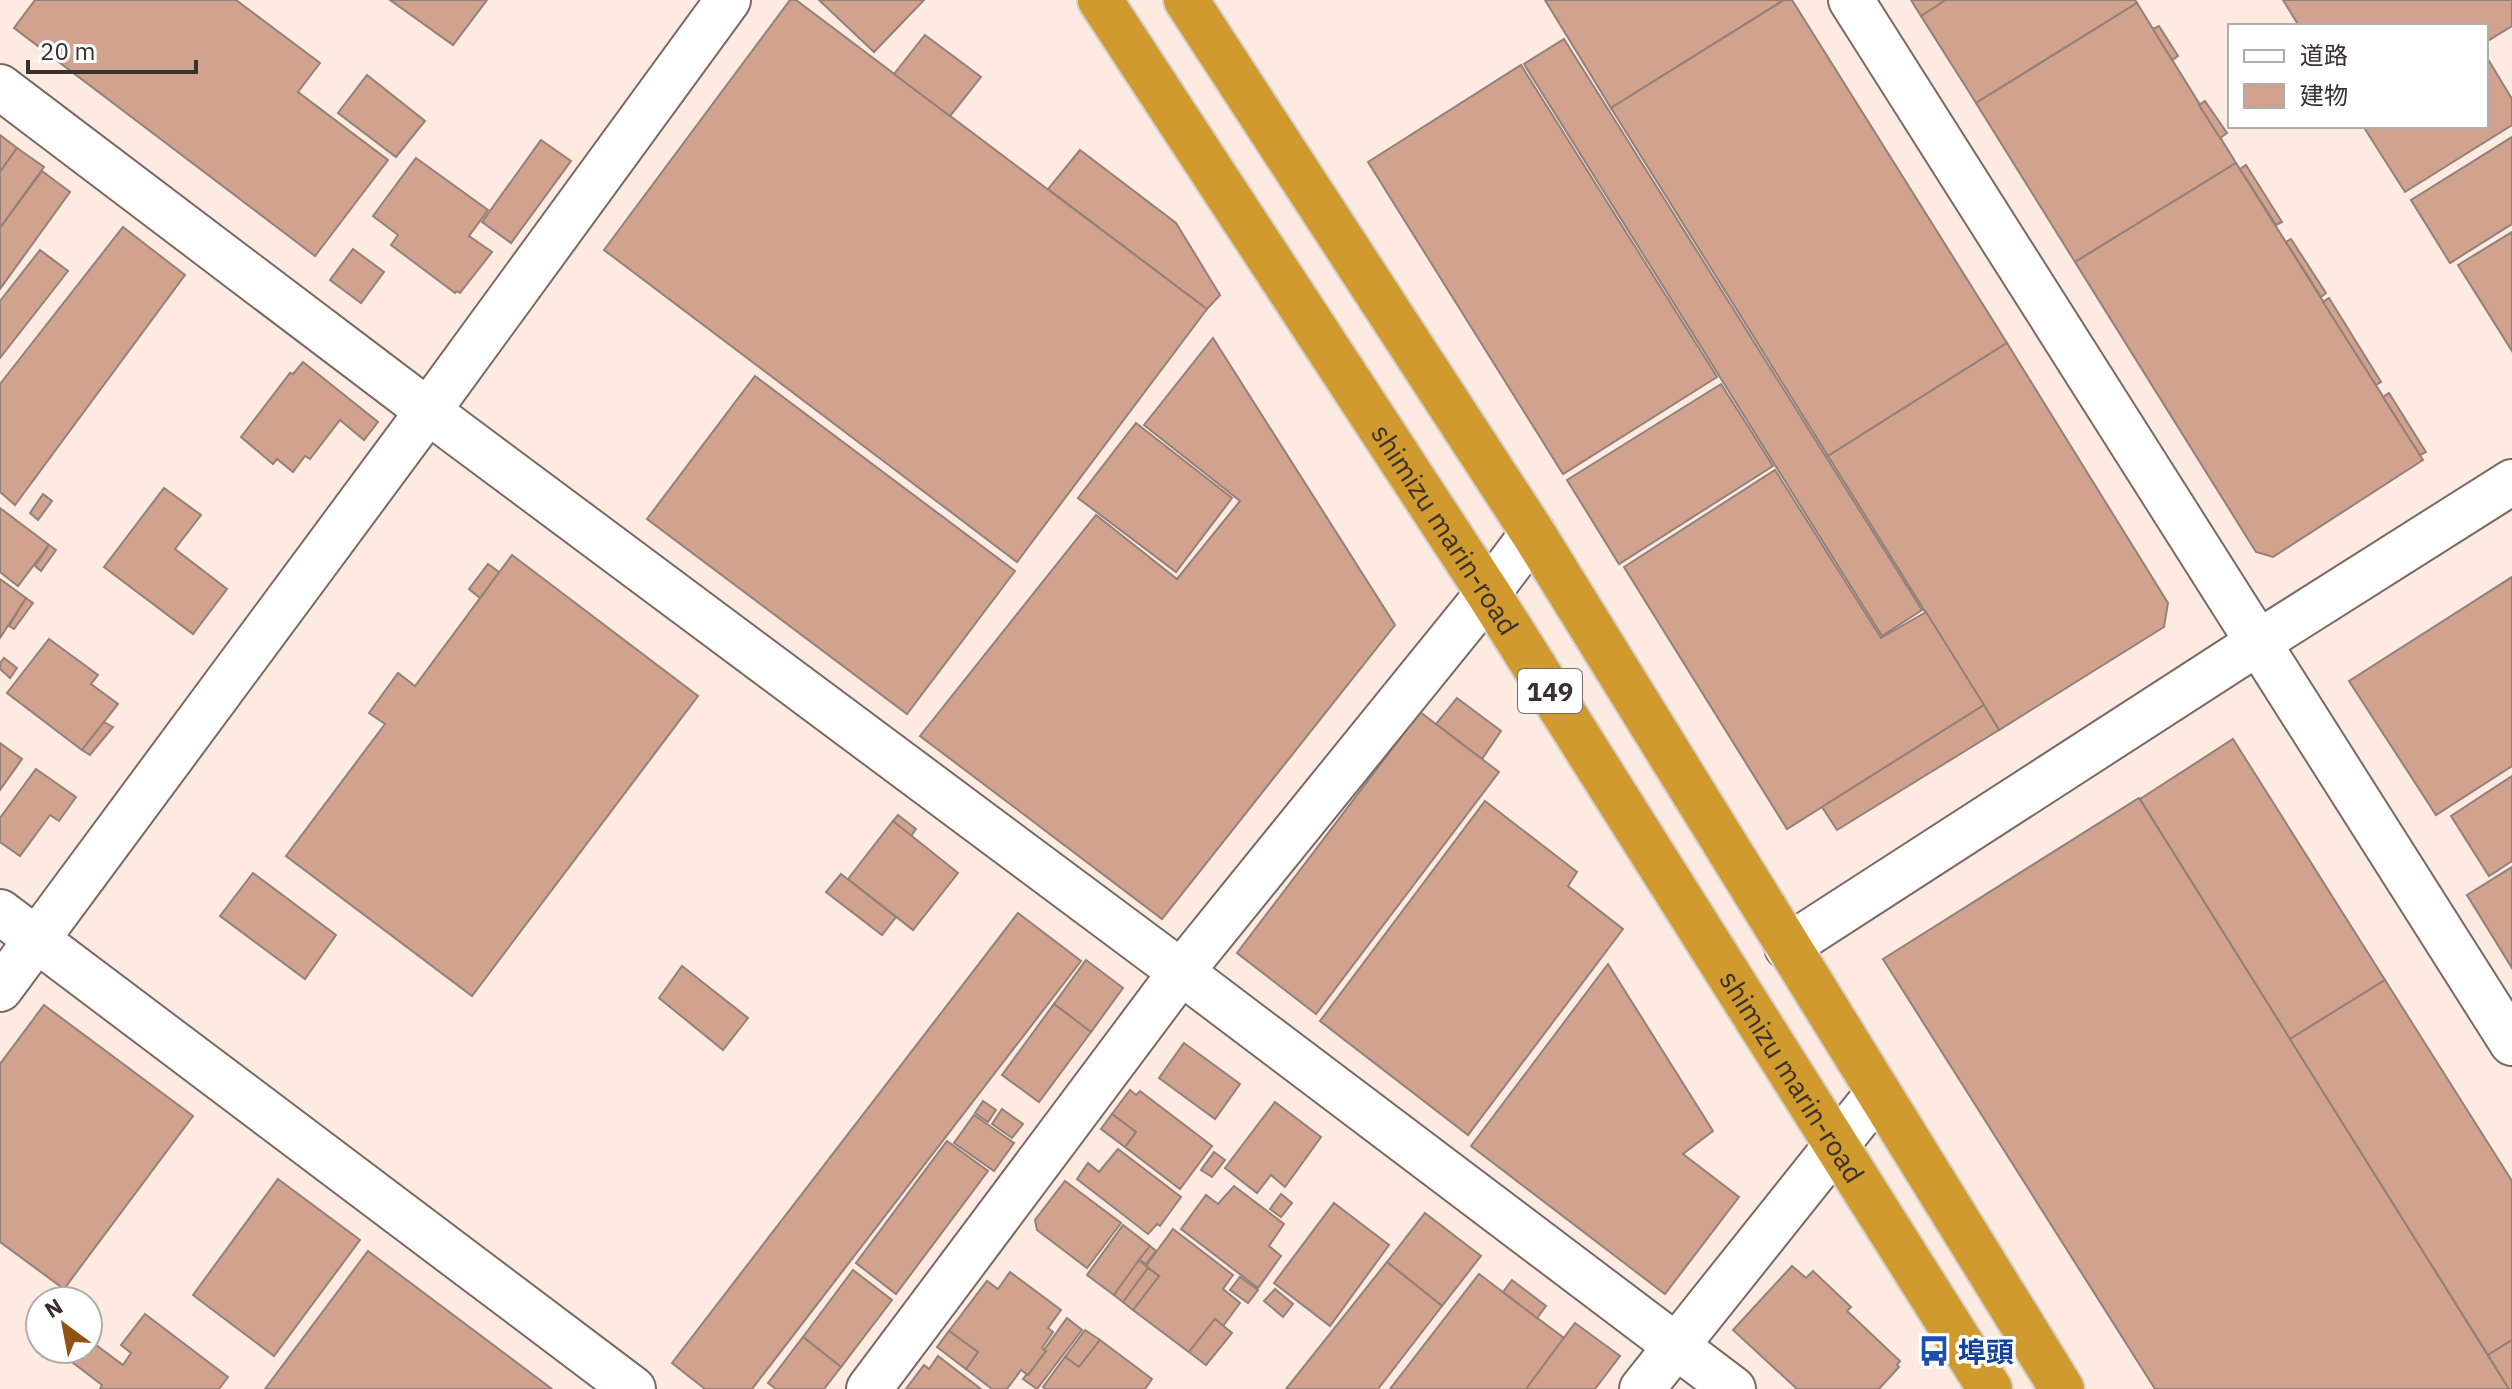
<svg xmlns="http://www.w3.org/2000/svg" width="2512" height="1389" font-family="'IBM Plex Sans','Noto Sans JP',sans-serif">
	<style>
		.building { fill: #d1a28d; stroke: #938179; stroke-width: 2 }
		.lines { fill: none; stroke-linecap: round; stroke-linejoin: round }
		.street-casing { stroke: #7b6a63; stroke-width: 48 }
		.secondary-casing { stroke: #7b6a63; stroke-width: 48 }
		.highway-casing { stroke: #d3d2d1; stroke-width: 48 }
		.street { stroke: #fff; stroke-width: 44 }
		.secondary { stroke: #fff; stroke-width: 44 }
		.highway { stroke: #d19a2e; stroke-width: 44 }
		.labels { text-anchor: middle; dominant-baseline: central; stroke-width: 7; stroke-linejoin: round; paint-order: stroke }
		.shield { fill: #fff; stroke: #746f6d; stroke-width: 2 }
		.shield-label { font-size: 26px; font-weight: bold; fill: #38312e }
		.street-label { font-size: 28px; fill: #38312e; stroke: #fff }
		.transit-label { font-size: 28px; font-weight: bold; fill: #164399; stroke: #fff; text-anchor: start }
	</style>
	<rect width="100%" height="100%" fill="#fdeae1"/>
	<!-- building -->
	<g class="building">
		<polygon points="35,0 236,0 320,63 298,92 388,160 315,256 14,28"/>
		<polygon points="390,0 487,0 453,45"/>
		<polygon points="790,0 796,0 1207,309 1017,562 604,250"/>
		<polygon points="819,0 924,0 874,52"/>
		<polygon points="1545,0 1784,0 1611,108"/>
		<polygon points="1784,0 1792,0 2007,343 1828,456 1611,108"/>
		<polygon points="1911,0 1946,0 1921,16"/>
		<polygon points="1946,0 2135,0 2137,3 1976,103 1921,16"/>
		<polygon points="2283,0 2512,0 2512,26 2486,42 2486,26 2299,26"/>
		<polygon points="2137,3 2236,163 2075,262 1976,103"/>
		<polygon points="2159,26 2178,56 2172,60 2153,29"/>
		<polygon points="925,35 981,77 950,116 894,74"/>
		<polygon points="1564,39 1922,610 1882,636 1524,64"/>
		<polygon points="2486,56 2512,99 2512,125 2405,192 2363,126 2486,126"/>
		<polygon points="1521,65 1717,377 1563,474 1368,162"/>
		<polygon points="367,75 425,121 396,157 338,113"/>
		<polygon points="2205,101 2227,133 2220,138 2199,105"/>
		<polygon points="0,135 17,148 0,172"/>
		<polygon points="2512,137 2512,224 2450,263 2411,200"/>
		<polygon points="541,140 571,161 511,243 482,222"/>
		<polygon points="17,148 44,167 0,228 0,172"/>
		<polygon points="1080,150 1176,223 1220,295 1207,309 1048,189"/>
		<polygon points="416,158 488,210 469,236 492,252 460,293 457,291 455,293 391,245 398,235 373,216"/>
		<polygon points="2236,163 2423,460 2273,557 2256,552 2075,262"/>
		<polygon points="2246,165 2282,222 2276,225 2240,169"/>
		<polygon points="42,171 70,192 0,289 0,228"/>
		<polygon points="123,227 185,275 15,505 0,492 0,384"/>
		<polygon points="2512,232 2512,351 2458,265"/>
		<polygon points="2291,239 2326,293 2321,297 2286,242"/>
		<polygon points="353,249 384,272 361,303 330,280"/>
		<polygon points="40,250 68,271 0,358 0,301"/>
		<polygon points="2329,298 2381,382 2376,385 2323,302"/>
		<polygon points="1213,338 1395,625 1162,919 920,736 1096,515 1177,579 1240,501 1144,425"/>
		<polygon points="2007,343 2168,603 2164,627 1999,730 1828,456"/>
		<polygon points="303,362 378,422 364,440 340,420 310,459 305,456 293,472 277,459 273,464 241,437 290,373 293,374"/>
		<polygon points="755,376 1015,571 907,714 647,519"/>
		<polygon points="1721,384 1773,466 1619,564 1567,480"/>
		<polygon points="2389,393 2426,452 2420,455 2383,397"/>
		<polygon points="1136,423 1232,498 1176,572 1078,498"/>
		<polygon points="1775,470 1881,638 1926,612 1984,705 1787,829 1624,567"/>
		<polygon points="164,488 201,515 175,549 227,589 193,634 104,567"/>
		<polygon points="43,494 52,501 38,520 30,513"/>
		<polygon points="0,508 49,545 18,586 0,572"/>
		<polygon points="49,545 56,550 41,571 35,566"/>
		<polygon points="512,555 698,696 472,996 286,856 385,724 369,713 398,673 415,686"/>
		<polygon points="488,564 499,572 480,598 469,589"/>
		<polygon points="2512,577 2512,766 2436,815 2349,681"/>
		<polygon points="0,579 26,598 0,638"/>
		<polygon points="26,598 33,603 14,629 9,626"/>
		<polygon points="49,639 98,675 91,684 118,704 82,750 7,693"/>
		<polygon points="4,658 17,668 10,678 0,669 0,663"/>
		<polygon points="1457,698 1501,731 1482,759 1436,724"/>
		<polygon points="1984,705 1999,730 1837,830 1822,807"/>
		<polygon points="1420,712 1499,772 1316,1014 1237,953"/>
		<polygon points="104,722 113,727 90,755 82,750"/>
		<polygon points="2233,739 2385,980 2290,1039 2140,799"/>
		<polygon points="0,743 22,759 0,790"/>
		<polygon points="36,769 76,797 59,821 50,815 20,856 0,842 0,818"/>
		<polygon points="2512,776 2512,861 2489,876 2451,816"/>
		<polygon points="2139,798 2290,1039 2509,1389 2155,1389 1883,959"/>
		<polygon points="1485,801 1577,872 1568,886 1623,929 1468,1135 1320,1021"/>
		<polygon points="898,815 916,829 911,836 893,821"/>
		<polygon points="893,821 958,873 913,930 848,879"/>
		<polygon points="2512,867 2512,968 2467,895"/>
		<polygon points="253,873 336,935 305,979 220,916"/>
		<polygon points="841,874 896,917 882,935 826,892"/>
		<polygon points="1018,913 1081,961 752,1389 705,1389 672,1363"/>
		<polygon points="1086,960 1123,988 1091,1032 1054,1004"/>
		<polygon points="1608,964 1713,1131 1683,1154 1739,1197 1665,1294 1471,1146"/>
		<polygon points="682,966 748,1018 723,1050 659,998"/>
		<polygon points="2385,980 2512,1181 2512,1340 2488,1355 2290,1039"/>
		<polygon points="1054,1004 1091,1032 1039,1102 1002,1075"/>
		<polygon points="44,1005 193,1116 64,1289 0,1242 0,1064"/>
		<polygon points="1184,1043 1240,1084 1215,1119 1159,1078"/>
		<polygon points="1130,1090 1136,1095 1140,1091 1212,1146 1180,1189 1125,1147 1136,1132 1112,1114"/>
		<polygon points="983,1101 996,1110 988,1122 975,1113"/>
		<polygon points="1275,1102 1321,1137 1285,1187 1271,1175 1257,1193 1225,1168"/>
		<polygon points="1002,1109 1023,1124 1012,1138 992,1124"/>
		<polygon points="1112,1114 1136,1132 1125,1147 1101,1129"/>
		<polygon points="974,1115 1014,1143 994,1171 954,1143"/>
		<polygon points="947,1141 988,1171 896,1294 856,1263"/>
		<polygon points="1118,1149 1181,1197 1160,1226 1157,1224 1148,1234 1077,1179 1088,1163 1099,1172"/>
		<polygon points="1214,1152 1225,1160 1212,1177 1201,1170"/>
		<polygon points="278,1179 360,1240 274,1356 193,1295"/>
		<polygon points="1065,1181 1121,1223 1087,1268 1037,1230 1035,1220"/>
		<polygon points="1234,1186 1284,1224 1269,1246 1281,1256 1258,1288 1181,1229 1206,1195 1218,1204"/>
		<polygon points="1281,1194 1292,1203 1281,1217 1270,1209"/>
		<polygon points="1334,1203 1389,1245 1330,1326 1274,1283"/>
		<polygon points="1425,1213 1481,1256 1442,1306 1387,1262"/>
		<polygon points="1123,1225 1150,1246 1114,1295 1087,1275"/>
		<polygon points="1173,1229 1233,1275 1223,1289 1240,1303 1223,1326 1215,1319 1189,1352 1133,1310 1159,1276 1146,1266"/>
		<polygon points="1150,1246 1156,1251 1146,1264 1139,1260"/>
		<polygon points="368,1251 552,1389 265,1389"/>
		<polygon points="1139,1260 1148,1268 1123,1302 1114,1295"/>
		<polygon points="1387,1262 1442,1306 1378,1389 1286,1389"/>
		<polygon points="1792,1266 1806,1278 1813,1271 1851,1307 1847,1311 1900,1361 1897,1365 1899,1367 1879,1389 1797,1389 1733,1330"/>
		<polygon points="1148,1268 1159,1276 1133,1310 1123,1302"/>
		<polygon points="853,1270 892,1300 841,1367 803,1337"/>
		<polygon points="1010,1272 1061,1310 1048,1328 1053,1332 1042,1348 1046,1351 1028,1375 1021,1370 1007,1389 992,1389 966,1369 978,1352 949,1331 987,1281 998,1289"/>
		<polygon points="1479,1274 1564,1338 1526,1389 1390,1389"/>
		<polygon points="1240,1277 1258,1290 1248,1303 1230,1290"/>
		<polygon points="1512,1280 1546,1306 1537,1318 1503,1292"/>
		<polygon points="1275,1289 1293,1304 1283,1317 1264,1301"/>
		<polygon points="145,1314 228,1377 219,1389 100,1389 102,1385 68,1359 75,1349 88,1349 88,1339 123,1365 131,1353 121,1345"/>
		<polygon points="1067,1318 1082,1330 1037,1389 1023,1379 1026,1375 1028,1375 1046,1351 1044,1350"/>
		<polygon points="1215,1319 1232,1333 1206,1365 1189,1352"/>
		<polygon points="1575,1323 1620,1356 1595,1389 1526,1389"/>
		<polygon points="1085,1330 1100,1340 1079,1367 1065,1357"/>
		<polygon points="949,1331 978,1352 966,1369 937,1347"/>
		<polygon points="803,1337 841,1367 824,1389 776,1389 768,1383"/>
		<polygon points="1100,1340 1152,1379 1145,1389 1046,1389 1043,1387 1065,1357 1079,1367"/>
		<polygon points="2512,1340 2512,1389 2509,1389 2488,1355"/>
		<polygon points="938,1356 981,1389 906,1389 924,1365 929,1369"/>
	</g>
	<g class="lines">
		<defs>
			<g id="street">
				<polyline points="1851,0 2512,1043"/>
				<polyline points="0,87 428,411 728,0"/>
				<polyline points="0,912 633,1389"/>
				<polyline points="1787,947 2259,642 2512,482"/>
			</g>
			<g id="secondary">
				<polyline points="0,989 428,411 1181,972 1733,1389"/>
				<polyline points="869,1389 1181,972 1488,593 1533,533"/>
				<polyline points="1642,1389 1878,1093"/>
			</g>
			<g id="highway">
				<path id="s1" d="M1100,0L1488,593L1990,1389"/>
				<polyline points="1186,0 1533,533 2062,1389"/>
			</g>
		</defs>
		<!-- street casing -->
		<use href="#street" class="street-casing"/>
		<!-- secondary casing -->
		<use href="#secondary" class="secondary-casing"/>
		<!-- highway casing -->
		<use href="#highway" class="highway-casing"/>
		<!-- street -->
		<use href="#street" class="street"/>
		<!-- secondary -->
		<use href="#secondary" class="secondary"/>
		<!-- highway -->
		<use href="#highway" class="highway"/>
	</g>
	<!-- icons -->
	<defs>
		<symbol id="bus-bare" viewBox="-9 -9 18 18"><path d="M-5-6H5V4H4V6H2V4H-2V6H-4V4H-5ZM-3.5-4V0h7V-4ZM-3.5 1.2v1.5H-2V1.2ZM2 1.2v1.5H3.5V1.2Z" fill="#1a4fb4" stroke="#fff" stroke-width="2.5" paint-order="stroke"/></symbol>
	</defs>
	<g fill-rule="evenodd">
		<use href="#bus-bare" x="1912" y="1329" width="44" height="44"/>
	</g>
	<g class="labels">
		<!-- shield labels -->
		<rect class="shield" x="1518" y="669" width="64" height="44" rx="6"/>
		<g class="shield-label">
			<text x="1550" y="691">149</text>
		</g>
		<!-- street labels -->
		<g class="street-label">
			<text stroke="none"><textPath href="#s1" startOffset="632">shimizu marin-road</textPath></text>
			<text stroke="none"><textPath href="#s1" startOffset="1280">shimizu marin-road</textPath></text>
		</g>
		<!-- transit labels -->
		<g class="transit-label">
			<text x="1958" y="1351">埠頭</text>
		</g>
	</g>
	<!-- legend -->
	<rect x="2228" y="24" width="260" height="104" fill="#ffffff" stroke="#afadab" stroke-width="2"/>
	<rect x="2244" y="50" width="40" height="12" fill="#ffffff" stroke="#afadab" stroke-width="2"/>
	<text x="2300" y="64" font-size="24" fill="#38312e">道路</text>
	<rect x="2244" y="84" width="40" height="24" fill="#d1a28d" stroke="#afadab" stroke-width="2"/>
	<text x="2300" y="104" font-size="24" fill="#38312e">建物</text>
	<!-- north arrow -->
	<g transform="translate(64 1325) rotate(328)"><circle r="38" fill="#ffffff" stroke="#afadab" stroke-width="2"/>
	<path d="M0-6L14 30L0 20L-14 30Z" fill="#905314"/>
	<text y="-12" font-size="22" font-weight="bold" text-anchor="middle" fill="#38312e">N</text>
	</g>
	<!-- scale -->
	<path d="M28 60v12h168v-12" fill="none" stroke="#38312e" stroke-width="4"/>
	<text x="40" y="60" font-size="24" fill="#38312e" stroke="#ffffff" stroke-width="6" paint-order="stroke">20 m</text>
</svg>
